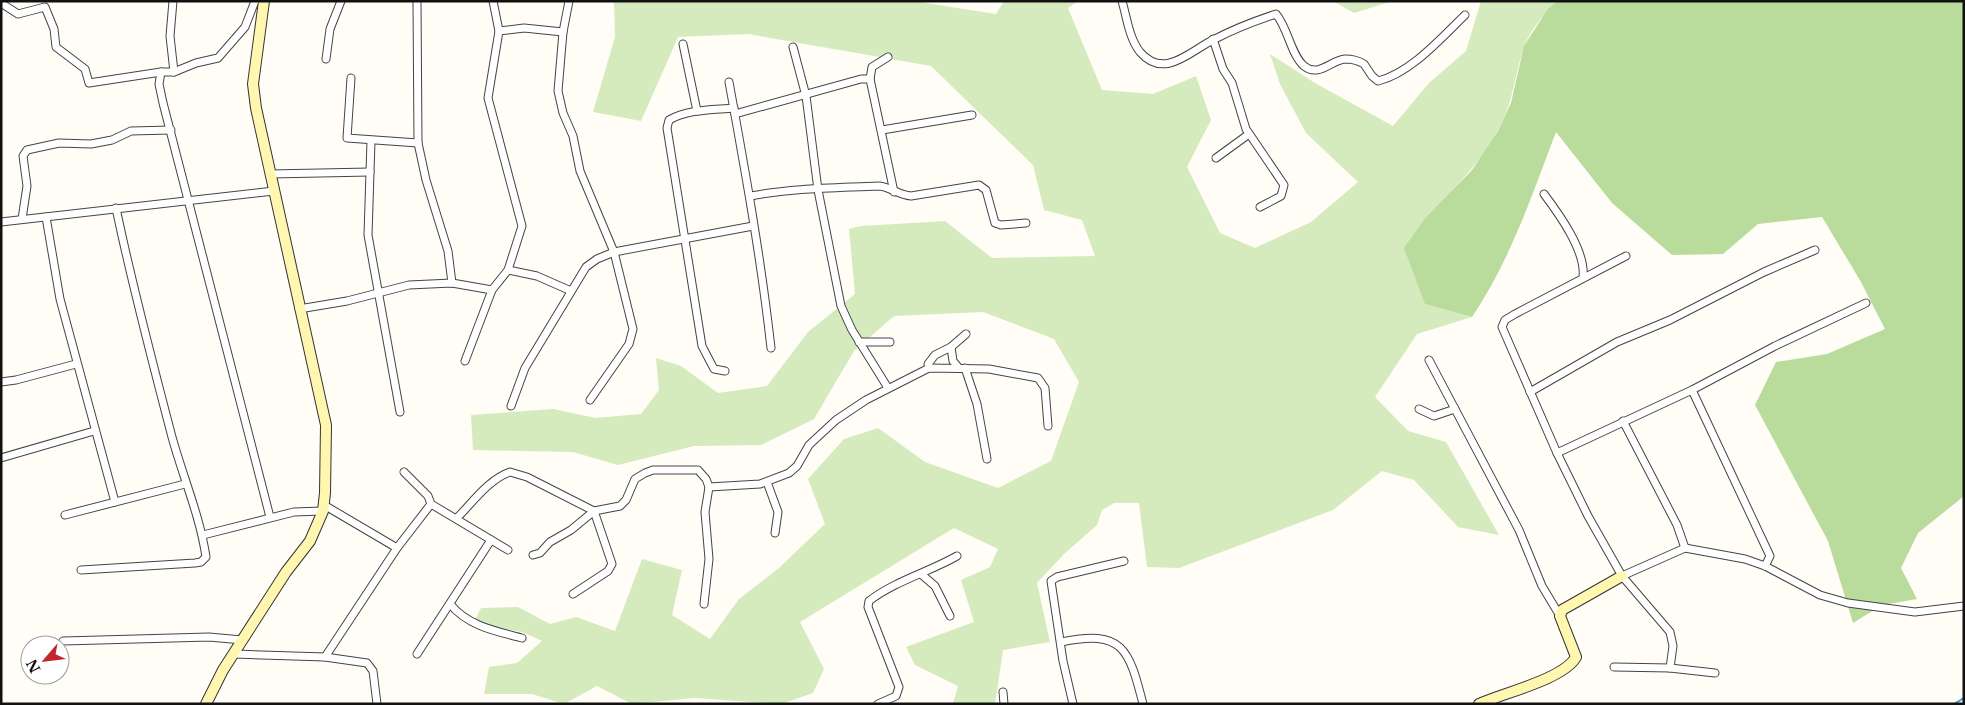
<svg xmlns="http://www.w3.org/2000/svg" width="1965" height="705" font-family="'Libre Baskerville',serif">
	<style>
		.green { fill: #d5ebbd }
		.forest { fill: #b9dc9c }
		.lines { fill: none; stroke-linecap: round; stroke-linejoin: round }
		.stream { stroke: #3f96cf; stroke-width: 2 }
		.street-casing { stroke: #444; stroke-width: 9 }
		.secondary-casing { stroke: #333; stroke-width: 12 }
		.street { stroke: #fff; stroke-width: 7 }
		.secondary { stroke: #fff6b0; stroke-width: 10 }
	</style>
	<rect width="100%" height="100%" fill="#fffdf5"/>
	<!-- green -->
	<g class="green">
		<path d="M614,1H913L996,14L1004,1H1078L1068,8L1102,90L1153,94L1196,76L1211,120L1187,167L1220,233L1255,248L1311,222L1358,182L1306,133L1280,84L1270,54L1315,83L1393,126L1429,83L1466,51L1481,1H1557C1545,13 1529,31 1524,48C1514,76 1513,105 1497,132C1479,165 1452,190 1426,217L1425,304L1472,317L1417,334L1375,397L1408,431L1446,442L1499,535L1458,527L1414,480L1382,471L1333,510L1179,568L1147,567L1139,503H1114L1102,510L1097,525L1064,554L1037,583L1050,642L1003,650L995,704H953L958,686L915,665L906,647L974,622L961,580L990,567L998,549L954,528L800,622L824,669L813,693L781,704L694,698L632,704L597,686L564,704L532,694H484L489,667L517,663L542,641L522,632L473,624L481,608L518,607L550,624L576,617L615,631L642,559L682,570L672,615L710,639L739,599L779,568L825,524L808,479L844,439L878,428L925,462L998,488L1051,461L1079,382L1054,339L983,312L894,316L854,351L814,419L761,445L694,446L618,465L573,452L473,450L471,415L553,409L596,418L641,414L659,390L656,358L681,366L718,393L767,386L808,332L855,294L849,229L861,226L945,221L992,258L1095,256L1082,220L1044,210L1033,165L931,66L748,34L678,37L641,121L593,112L615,37Z"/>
		<polygon points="1333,1 1393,1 1354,13"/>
	</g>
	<!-- forest -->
	<path class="forest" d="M1557,1H1964V496L1918,533L1901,568L1917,599L1882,605L1853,623L1828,541L1755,405L1776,362L1827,354L1885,329L1861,282L1822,217L1758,224L1723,254L1672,255L1612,203L1556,132C1532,195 1510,261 1472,317L1425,304L1404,248L1426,217L1472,170L1498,131L1511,103L1524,46L1547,10Z"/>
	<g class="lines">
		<!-- stream -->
		<polyline class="stream" points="1954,704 1964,698"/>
		<defs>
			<g id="street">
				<polyline points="173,1 170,36 174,72"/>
				<polyline points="417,1 418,143 426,180 448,251 452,283"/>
				<polyline points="569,1 563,32 558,91 563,113 573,136 580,171 614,252 633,329 629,344 590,400"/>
				<path d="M1122,1C1127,18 1129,38 1140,52C1165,81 1192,49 1215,39C1234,29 1255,21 1276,14C1288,28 1291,55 1304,66C1319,78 1331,60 1345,59C1351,59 1359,61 1364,64L1372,76L1378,81C1411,73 1442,37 1465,15"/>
				<polyline points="1,3 18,14 45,7 54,29 56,47 85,69 89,83 161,72 174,72 196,63 218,58 245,27 255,1"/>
				<polyline points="499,31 524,28 563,32"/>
				<polyline points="1213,39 1223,69 1232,83 1246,129 1284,185 1281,196 1260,207"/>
				<polyline points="683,44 697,111"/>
				<polyline points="793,47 806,96 818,190 841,306 852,330 888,388"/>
				<polyline points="326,59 330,29 341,1"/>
				<polyline points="161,72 159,84 163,103 270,517"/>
				<polyline points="351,78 347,138 418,143"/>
				<polyline points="870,79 872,67 888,57"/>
				<path d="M729,82C745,170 761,258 771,348"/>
				<polyline points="735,114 861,79 870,79 894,192"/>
				<polyline points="882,130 972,115"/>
				<polyline points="371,141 368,235 400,412"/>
				<polyline points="1216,158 1249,134"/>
				<polyline points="270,174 370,172"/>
				<path d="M1544,194C1559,214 1586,251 1583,277"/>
				<path d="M751,196C792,188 836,188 878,186C889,186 898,195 911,196L979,185L986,190L995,223L1001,225L1026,223"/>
				<polyline points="46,217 60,299 115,502"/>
				<polyline points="22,219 27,186 23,156 27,150 59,143 91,144 112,140 131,131 171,130"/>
				<polyline points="1,222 274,191"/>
				<polyline points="1626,256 1515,314 1505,320 1502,327 1557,453 1588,516 1622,576 1670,632 1673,646 1670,668"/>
				<polyline points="508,270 537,276 571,291"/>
				<polyline points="299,309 347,301 409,285 452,283 492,290"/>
				<polyline points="859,342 890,342"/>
				<polyline points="1429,360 1519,530 1542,586 1560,616"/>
				<polyline points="465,361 492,290 508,270 522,226 488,98 499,31 493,1"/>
				<polyline points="958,367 953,361 951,347 966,334"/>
				<polyline points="929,368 928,364 935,355 951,347"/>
				<polyline points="965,368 977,404 987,459"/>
				<path d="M725,371L714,369L702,346L667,128L669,120C688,109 713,110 734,108"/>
				<polyline points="1,382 16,380 76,364"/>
				<polyline points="1692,390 1770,556 1765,566"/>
				<polyline points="1530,392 1617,342 1670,320 1764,272 1815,250"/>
				<polyline points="511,406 525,368 586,267 597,259 614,252 753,226"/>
				<polyline points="1419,409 1434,416 1455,409"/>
				<polyline points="1623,421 1677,525 1685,548"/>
				<polyline points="1557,453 1692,390 1775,346 1866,303"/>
				<polyline points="1,458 94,431"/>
				<polyline points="404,472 428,496 431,504"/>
				<polyline points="767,482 778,512 775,533"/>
				<polyline points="709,487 760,484 789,473 797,466 809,445 836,420 866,400 929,368 989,369 1038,378 1045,388 1048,426"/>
				<polyline points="431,504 508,550"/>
				<polyline points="324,505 397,548"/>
				<polyline points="65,515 185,484"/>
				<path d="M457,518C472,503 489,479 510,472L527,477L594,511L612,564L608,571L573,594"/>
				<polyline points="203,535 294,512 323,511"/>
				<polyline points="533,555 540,553 550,542 571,530 594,511 620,506 626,500 635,479 645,473 653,470 698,470 706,479 709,487 705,512 709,559 704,604"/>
				<path d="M81,570L195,563L201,562L206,557C200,516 183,477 172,437C152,361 132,285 116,208"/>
				<polyline points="921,574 935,586 950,616"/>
				<polyline points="1622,576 1685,548 1745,559 1765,566 1820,595 1848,603 1915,612 1964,606"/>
				<path d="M450,604C468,626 495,631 522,638"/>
				<polyline points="63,641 209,637 242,640"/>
				<path d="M1061,642C1123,629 1129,649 1143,704"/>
				<polyline points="234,654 325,657 367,663 373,671 377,704"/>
				<polyline points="417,654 491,540"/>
				<polyline points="325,657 397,548 431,504"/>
				<polyline points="1614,667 1670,668 1715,673"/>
				<polyline points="1003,692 1004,704"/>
				<path d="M878,704L896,696L899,687L868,607L869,601C895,581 929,572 957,556"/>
				<polyline points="1073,704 1063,661 1051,581 1057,577 1124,561"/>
			</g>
			<g id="secondary">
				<polyline points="206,704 223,670 286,572 310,541 323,511 325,493 326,425 256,108 253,84 264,1"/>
				<path d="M1479,704C1503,693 1564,679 1576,657L1560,616L1562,610L1622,576"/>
			</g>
		</defs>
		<!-- street casing -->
		<use href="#street" class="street-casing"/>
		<!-- secondary casing -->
		<use href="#secondary" class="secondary-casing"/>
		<!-- street -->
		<use href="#street" class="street"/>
		<!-- secondary -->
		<use href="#secondary" class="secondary"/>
	</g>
	<!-- border -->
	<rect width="1965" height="705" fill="none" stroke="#111111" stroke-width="5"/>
	<!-- north arrow -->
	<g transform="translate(45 660) rotate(242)"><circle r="24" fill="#ffffff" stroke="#a0a0a0"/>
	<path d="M0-4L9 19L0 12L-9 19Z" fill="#c4262e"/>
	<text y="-8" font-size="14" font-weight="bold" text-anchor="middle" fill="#111111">N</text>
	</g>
</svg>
